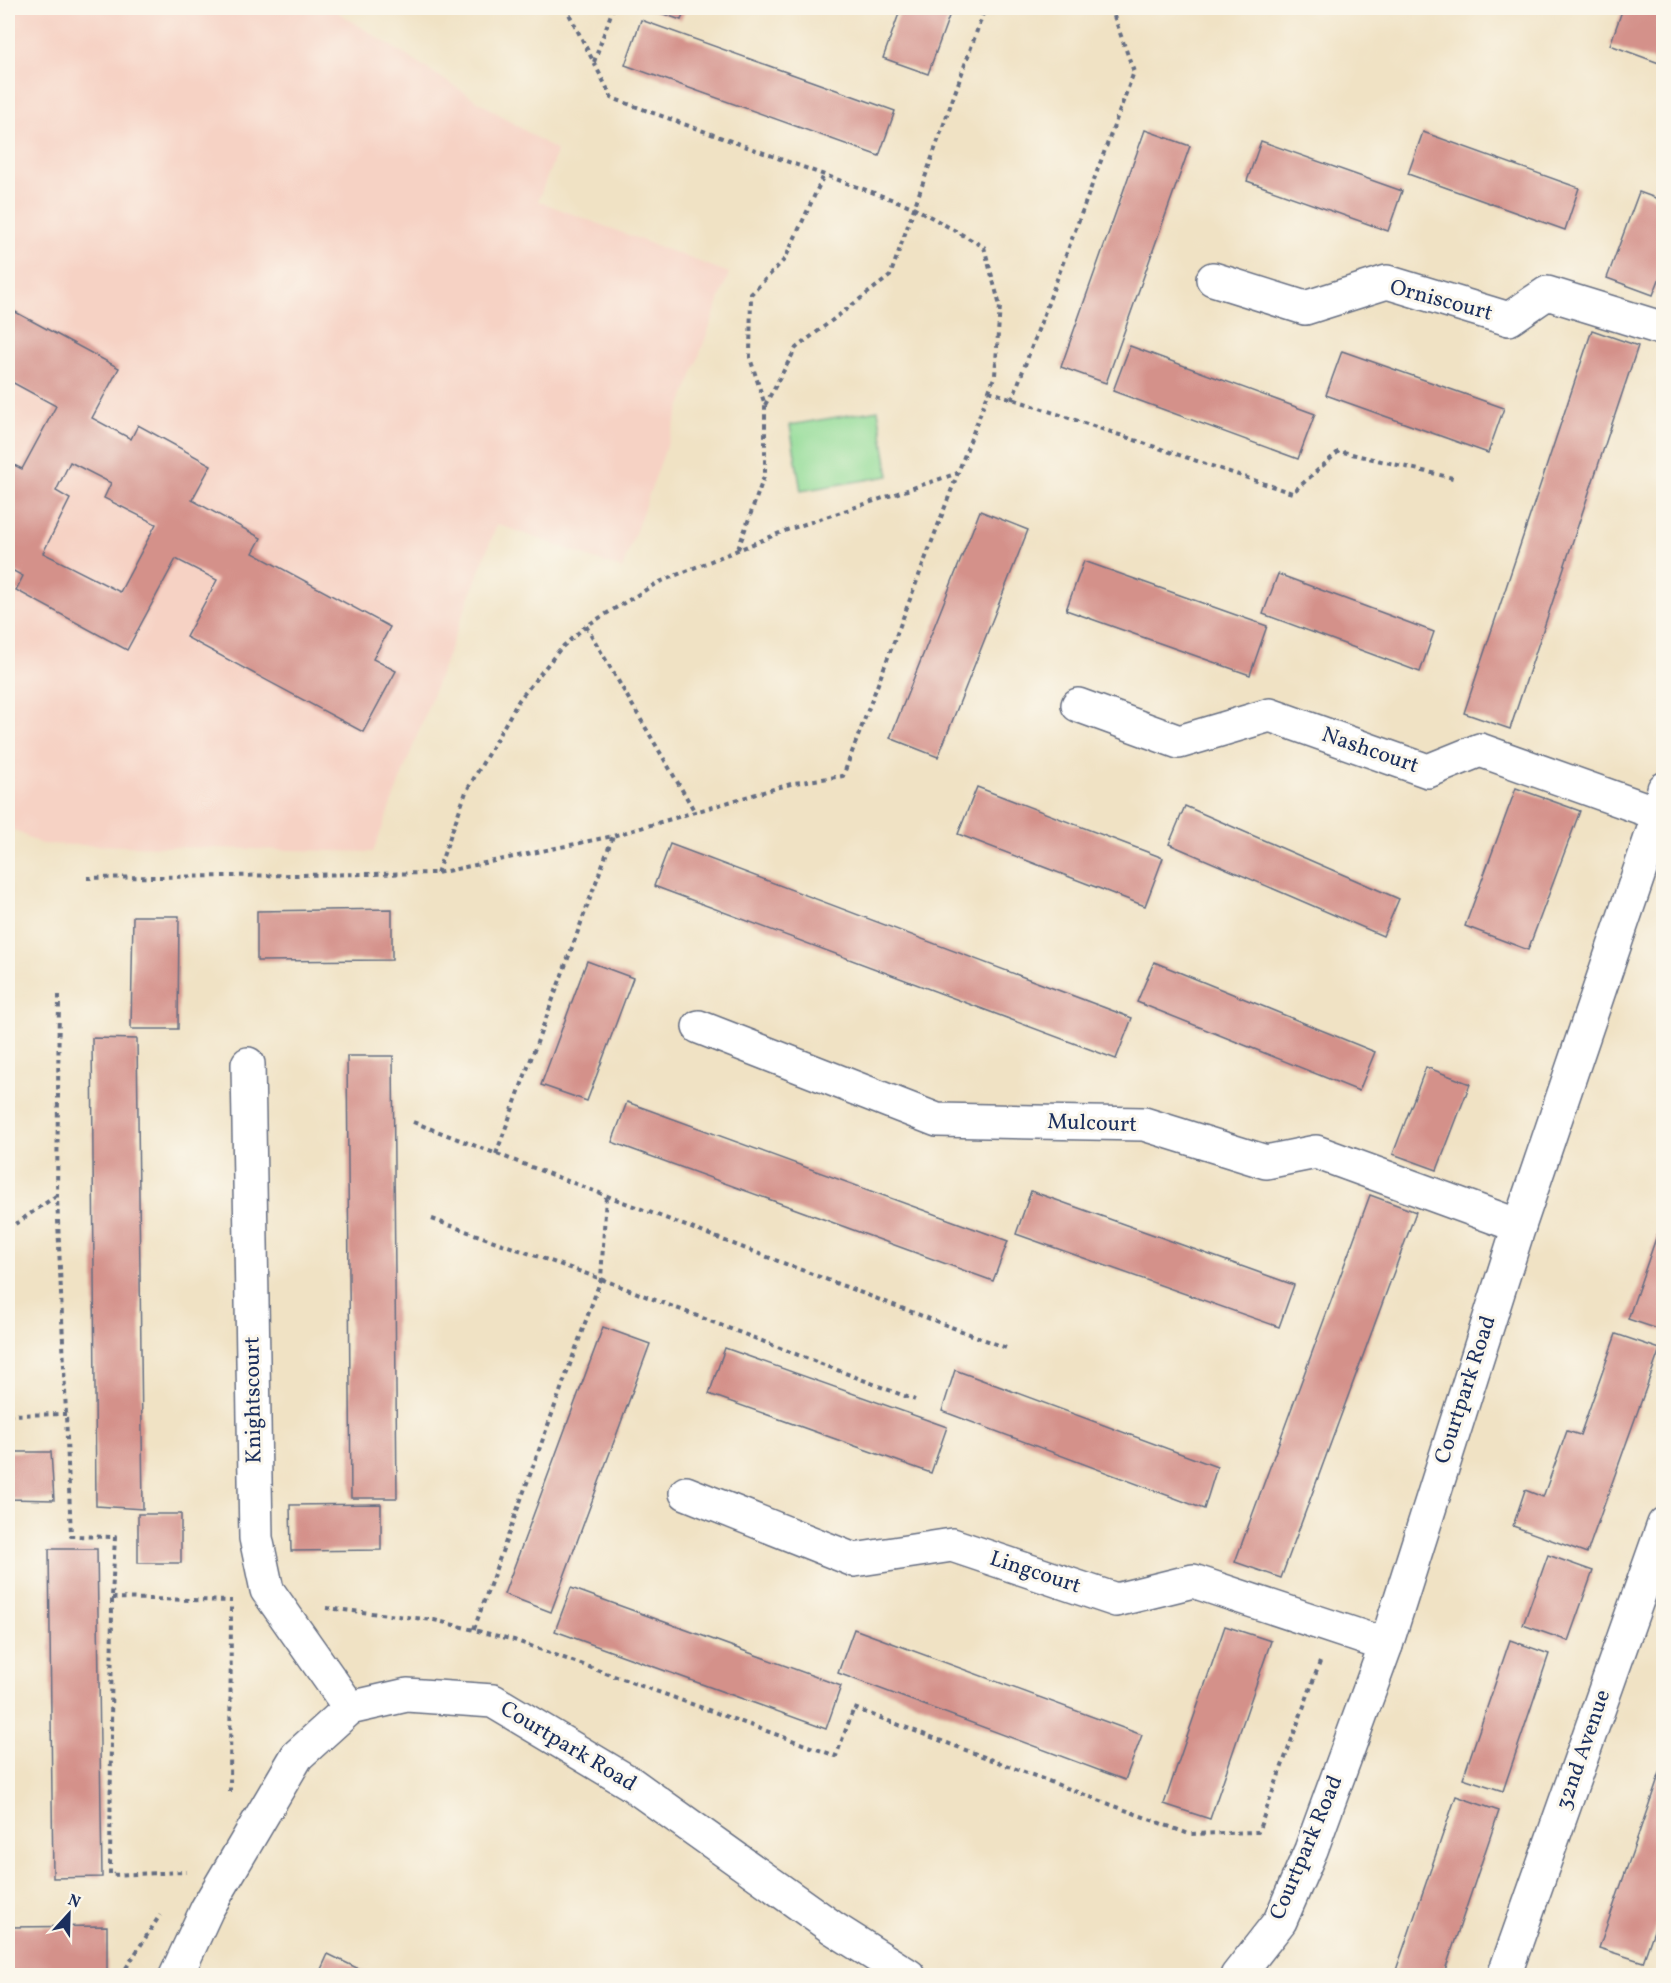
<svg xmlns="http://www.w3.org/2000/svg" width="1671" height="1983" font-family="Vollkorn,serif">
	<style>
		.built { fill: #f6d2c4 }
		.green { fill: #93dc97; stroke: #57867a; stroke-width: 1.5 }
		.building { fill: #d4918a; fill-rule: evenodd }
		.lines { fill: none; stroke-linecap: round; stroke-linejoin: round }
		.minor-casing { stroke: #666e82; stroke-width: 36 }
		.path { stroke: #666e82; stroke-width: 4; stroke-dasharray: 4.5 4.5; stroke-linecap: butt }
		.minor { stroke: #fff; stroke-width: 33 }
		.labels { text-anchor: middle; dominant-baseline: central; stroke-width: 6; stroke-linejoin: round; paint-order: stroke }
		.street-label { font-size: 22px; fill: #1b2f5e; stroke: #fbf7ec }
	</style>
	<rect width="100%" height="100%" fill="#fbf7ec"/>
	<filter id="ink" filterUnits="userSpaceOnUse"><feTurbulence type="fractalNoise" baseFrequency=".0167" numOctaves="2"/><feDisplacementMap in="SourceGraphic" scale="12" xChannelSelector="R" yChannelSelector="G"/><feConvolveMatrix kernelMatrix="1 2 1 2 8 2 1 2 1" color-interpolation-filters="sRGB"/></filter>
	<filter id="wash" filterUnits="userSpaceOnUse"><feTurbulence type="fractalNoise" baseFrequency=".008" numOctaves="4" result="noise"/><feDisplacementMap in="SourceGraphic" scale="24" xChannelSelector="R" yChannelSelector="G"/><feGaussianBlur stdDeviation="1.35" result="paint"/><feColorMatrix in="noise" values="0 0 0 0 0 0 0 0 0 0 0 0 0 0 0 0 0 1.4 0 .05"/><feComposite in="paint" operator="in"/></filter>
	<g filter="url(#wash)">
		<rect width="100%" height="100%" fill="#f0e2c4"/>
		<!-- built -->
		<polygon class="built" points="8,8 331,8 557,151 538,201 729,273 622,569 497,524 373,852 41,844 8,827"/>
		<!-- green -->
		<polygon class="green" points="878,410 889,476 801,491 790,425"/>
		<g id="blocks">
			<!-- building -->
			<g class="building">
				<polygon points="646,8 686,8 681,20"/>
				<polygon points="901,8 952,8 928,74 883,58"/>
				<polygon points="1623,8 1664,8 1664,51 1659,63 1610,45"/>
				<polygon points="641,20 895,111 879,156 625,65"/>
				<polygon points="1145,130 1190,146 1106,383 1061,367"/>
				<polygon points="1423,132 1579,188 1565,230 1408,174"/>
				<polygon points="1261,141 1402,191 1388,231 1247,181"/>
				<polygon points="1639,192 1664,201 1664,267 1653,295 1607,278"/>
				<path d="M8,308L119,368L92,418L131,439L138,425L211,465L192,500L261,538L253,553L390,627L373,659L396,671L363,732L186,637L217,580L176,559L127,650L16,590L23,576L8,568V462L22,469L56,406L8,380ZM70,462L111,483L104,498L156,524L120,592L43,553L70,499L56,491Z"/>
				<polygon points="1592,330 1638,346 1510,729 1464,713"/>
				<polygon points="1130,346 1315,414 1298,459 1113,391"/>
				<polygon points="1342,351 1504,408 1488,453 1326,395"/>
				<polygon points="980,511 1028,530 938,757 890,738"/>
				<polygon points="1084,561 1267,626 1250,675 1066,610"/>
				<polygon points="1278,574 1434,632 1420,672 1263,614"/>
				<polygon points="977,787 1163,858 1145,906 958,834"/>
				<polygon points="1516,788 1580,811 1528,950 1465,926"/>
				<polygon points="1185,806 1399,899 1383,936 1169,844"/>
				<polygon points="670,844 1132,1018 1116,1059 654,886"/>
				<polygon points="392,909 392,960 257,961 257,911"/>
				<polygon points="133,916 179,916 178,1029 131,1029"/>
				<polygon points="587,961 633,978 587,1101 541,1085"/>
				<polygon points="1154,962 1375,1052 1359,1091 1137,1002"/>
				<polygon points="92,1038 137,1039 143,1509 96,1506"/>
				<polygon points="347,1056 393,1056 397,1498 351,1498"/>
				<polygon points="1426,1067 1470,1084 1437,1170 1393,1154"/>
				<polygon points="627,1102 1008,1241 993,1281 612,1142"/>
				<polygon points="1031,1191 1294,1285 1279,1327 1016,1234"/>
				<polygon points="1370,1195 1416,1212 1281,1578 1235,1562"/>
				<polygon points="1664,1215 1664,1331 1628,1319"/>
				<polygon points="603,1327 650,1344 551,1612 504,1594"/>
				<polygon points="1616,1334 1660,1349 1587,1553 1513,1526 1525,1490 1543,1497 1567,1431 1580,1435"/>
				<polygon points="725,1348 947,1427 931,1473 709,1394"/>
				<polygon points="955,1370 1217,1467 1204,1509 942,1411"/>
				<polygon points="8,1452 51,1452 54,1500 8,1499"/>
				<polygon points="381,1504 381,1550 291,1551 290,1505"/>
				<rect x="138" y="1514" width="43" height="49"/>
				<polygon points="49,1549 97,1549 102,1877 53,1878"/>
				<polygon points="1548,1555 1593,1571 1568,1641 1523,1625"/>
				<polygon points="571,1588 841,1686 826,1729 555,1631"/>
				<polygon points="1225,1626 1271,1641 1210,1819 1164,1804"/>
				<polygon points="854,1629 1142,1735 1125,1780 838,1673"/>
				<polygon points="1510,1640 1549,1654 1503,1791 1463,1778"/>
				<polygon points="1664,1761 1664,1902 1643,1962 1599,1948"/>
				<polygon points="1456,1796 1499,1811 1443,1976 1394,1976"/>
				<polygon points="107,1926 107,1972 8,1973 8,1927"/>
				<polygon points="328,1954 361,1970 374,1976 318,1976"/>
			</g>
		</g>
	</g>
	<g filter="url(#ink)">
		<use href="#blocks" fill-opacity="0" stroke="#666e82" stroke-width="1.5"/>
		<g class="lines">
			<defs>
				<g id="minor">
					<polyline points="1213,279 1305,308 1387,282 1509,319 1547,293 1664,329"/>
					<polyline points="1078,705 1179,742 1270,715 1428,771 1480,750 1659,814"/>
					<polyline points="699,1027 937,1120 1144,1124 1266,1162 1316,1152 1519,1226"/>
					<polyline points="248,1064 256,1538 267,1590 350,1708"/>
					<polyline points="686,1493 854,1560 952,1545 1116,1600 1193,1581 1386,1645"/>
					<polyline points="176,1976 207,1909 297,1756 350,1708 407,1695 493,1701 630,1783 833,1928 909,1976"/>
					<polyline points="1237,1976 1280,1921 1311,1850 1386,1645 1519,1226 1659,814 1664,789"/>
					<polyline points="1504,1976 1664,1524"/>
				</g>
			</defs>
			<!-- minor casing -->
			<use href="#minor" class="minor-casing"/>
			<!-- path -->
			<g class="path">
				<polyline points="594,62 613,8"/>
				<polyline points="989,391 1292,493 1339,451 1457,479"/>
				<polyline points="1012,400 1134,72 1111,8"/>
				<polyline points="765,405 796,348 890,276 985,8"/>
				<polyline points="738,549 765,474 765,405 750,358 751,294 785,259 824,175"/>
				<polyline points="586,626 695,812"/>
				<polyline points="437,873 466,792 519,700 561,648 586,626 657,583 787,530 958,473"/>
				<polyline points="87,878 437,873 613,836 794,783 843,776 995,375 1000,306 984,247 913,207 612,98 566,8"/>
				<polyline points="59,995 57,1196 71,1536 115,1537 112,1598 110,1875 186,1872"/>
				<polyline points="413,1122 1009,1349"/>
				<polyline points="496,1154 613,836"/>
				<polyline points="432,1219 601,1279 915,1400"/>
				<polyline points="8,1229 56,1196"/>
				<polyline points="8,1415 66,1414"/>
				<polyline points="112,1598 232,1601"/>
				<polyline points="326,1608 434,1620 514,1640 836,1756 854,1708 1189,1834 1258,1832 1320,1662"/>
				<polyline points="474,1629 601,1279 606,1196"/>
				<polyline points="230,1792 231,1605"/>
				<polyline points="121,1976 160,1915"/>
			</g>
			<!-- minor -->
			<use href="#minor" class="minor"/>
		</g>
	</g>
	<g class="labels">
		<!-- street labels -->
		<g class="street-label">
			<text transform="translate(1441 301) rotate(15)">Orniscourt</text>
			<text transform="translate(1370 751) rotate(19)">Nashcourt</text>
			<text transform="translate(1092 1124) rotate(2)">Mulcourt</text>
			<text transform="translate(1466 1390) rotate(-72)">Courtpark Road</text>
			<text transform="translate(254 1400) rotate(-91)">Knightscourt</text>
			<text transform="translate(1035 1573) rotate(18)">Lingcourt</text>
			<text transform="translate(568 1747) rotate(31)">Courtpark Road</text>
			<text transform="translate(1584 1750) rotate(-71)">32nd Avenue</text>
			<text transform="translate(1307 1848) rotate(-67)">Courtpark Road</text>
		</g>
	</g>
	<!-- margin -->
	<rect width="1671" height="1983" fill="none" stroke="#fbf7ec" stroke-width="30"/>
	<!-- north arrow -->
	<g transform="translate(69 1914) rotate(22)" stroke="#fbf7ec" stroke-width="4.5" paint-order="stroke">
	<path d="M0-4.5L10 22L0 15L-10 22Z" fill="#1b2f5e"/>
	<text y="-9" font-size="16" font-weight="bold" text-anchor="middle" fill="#1b2f5e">N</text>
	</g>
</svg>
